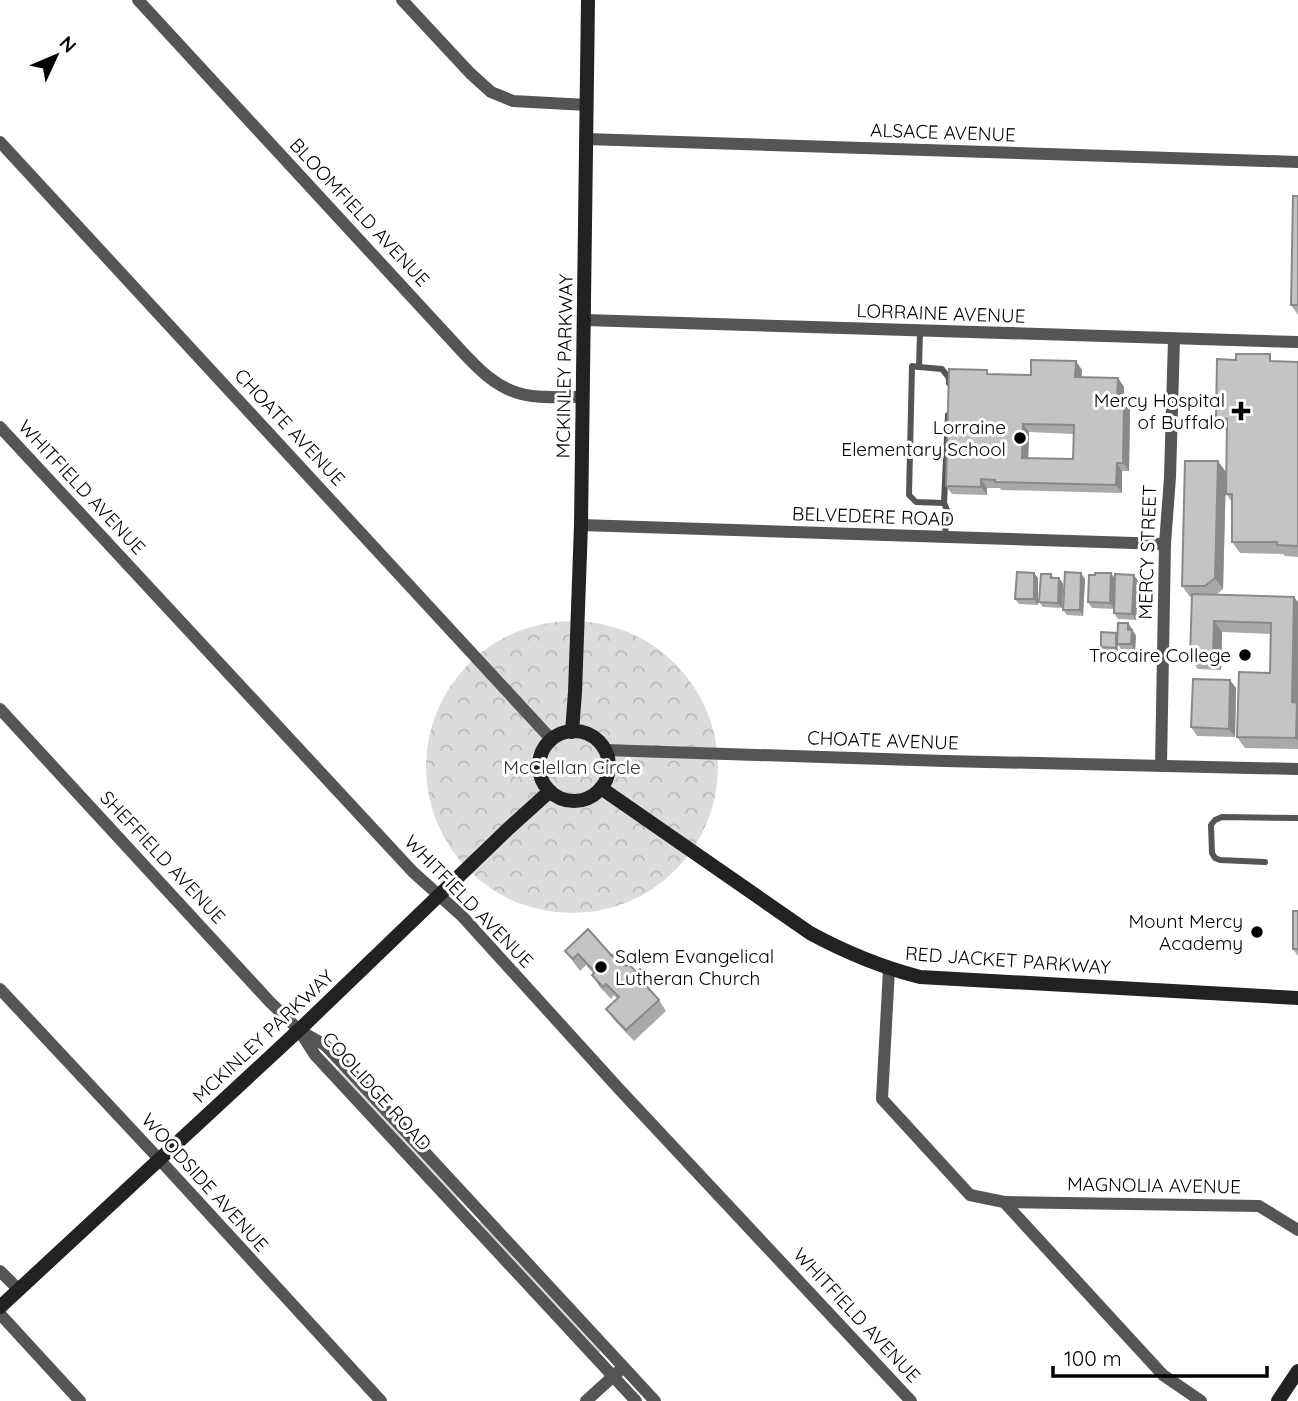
<svg xmlns="http://www.w3.org/2000/svg" width="1298" height="1401" font-family="Quicksand,sans-serif">
	<style>
		.green { fill: #dcdcdc }
		.forest { fill: url(#forest-crowns) }
		.lines { fill: none; stroke-linecap: round; stroke-linejoin: round }
		.lane { stroke: #555; stroke-width: 6 }
		.street { stroke: #555; stroke-width: 12 }
		.secondary { stroke: #222; stroke-width: 14 }
		.wall { fill: #a9a9a9; fill-rule: evenodd }
		.shaded-wall { fill: #898989 }
		.building { fill: #c4c4c4; stroke: #898989; stroke-width: 2; fill-rule: evenodd }
		.poi-dot { fill: #000; stroke: #fff; stroke-width: 2.5 }
		.labels { text-anchor: middle; dominant-baseline: central; stroke-width: 6; stroke-linejoin: round; paint-order: stroke }
		.street-label { font-size: 19px; fill: #000; stroke: #fff }
		.poi-label { font-size: 19px; fill: #000; stroke: #fff; text-anchor: end }
		.park-label { font-size: 19px; fill: #333; stroke: #fff }
	</style>
	<defs>
		<pattern id="forest-crowns" width="20" height="18" patternUnits="userSpaceOnUse" patternTransform="scale(1.75)"><rect width="20" height="18" fill="#dcdcdc"/><path d="M2 6a3 3 0 1 1 6 0M12 15a3 3 0 1 1 6 0" fill="none" stroke="#bbb"/></pattern>
	</defs>
	<rect width="100%" height="100%" fill="#fff"/>
	<!-- green -->
	<g class="green">
		<polygon points="340,1068 459,1197 455,1201 335,1073"/>
		<polygon points="482,1220 602,1350 597,1354 477,1225"/>
	</g>
	<!-- forest -->
	<circle class="forest" cx="572" cy="767" r="146"/>
	<g class="lines">
		<!-- lane -->
		<g class="lane">
			<polyline points="920,332 919,367 912,366 909,495 916,502 944,503 947,510 945,536"/>
			<polyline points="919,367 942,369 949,378 949,383"/>
			<polyline points="944,503 948,415"/>
			<polyline points="1265,862 1220,860 1215,858 1212,853 1211,825 1215,820 1222,817 1298,818"/>
		</g>
		<!-- street -->
		<g class="street">
			<path d="M138,0L444,332C469,358 493,392 532,396C548,398 566,397 582,397"/>
			<polyline points="402,0 470,73 491,92 513,101 587,105"/>
			<polyline points="586,139 1298,162"/>
			<polyline points="0,142 552,740"/>
			<polyline points="584,320 1298,342"/>
			<polyline points="0,427 413,872 462,916 620,1090 911,1401"/>
			<polyline points="581,525 1165,544"/>
			<polyline points="0,709 270,1002 299,1030 315,1055 636,1401"/>
			<polyline points="605,750 945,761 1298,769"/>
			<polyline points="1161,766 1165,544 1170,477 1174,339"/>
			<polyline points="889,969 882,1099 970,1195 1004,1202 1163,1375 1201,1401"/>
			<polyline points="0,989 159,1159 381,1401"/>
			<polyline points="300,1031 325,1045 344,1065 655,1401"/>
			<polyline points="1004,1202 1259,1206 1298,1230"/>
			<polyline points="0,1271 19,1290"/>
			<polyline points="0,1314 80,1401"/>
			<polyline points="586,1401 619,1371"/>
		</g>
		<!-- secondary -->
		<g class="secondary">
			<circle cx="574" cy="766" r="35"/>
			<polyline points="572,732 575,692 581,525 588,0"/>
			<path d="M601,788L810,933C845,952 881,967 920,977L1298,998"/>
			<polyline points="0,1307 299,1030 509,828 550,791"/>
			<polyline points="1278,1401 1298,1371"/>
		</g>
	</g>
	<!-- wall -->
	<g class="wall">
		<polygon points="1298,196 1298,315 1291,305"/>
		<polygon points="1275,362 1298,362 1298,557 1285,556 1283,554 1240,553 1232,542 1232,502 1226,494 1227,430 1224,430 1216,418"/>
		<path d="M1082,370L1081,377L1118,378L1124,387L1123,402L1130,410L1129,471H1122V493L1001,490L1000,488H987V495L952,494L946,486L990,374L1031,375ZM1029,432L1073,434V459L1028,458Z"/>
		<polygon points="1226,472 1223,589 1216,595 1298,602 1298,749 1245,748 1237,737 1270,673 1271,634 1222,632 1221,670 1198,669 1190,658 1192,597 1190,597 1182,586"/>
		<polygon points="1034,573 1038,578 1038,605 1019,604 1015,599"/>
		<polygon points="1111,573 1115,579 1138,581 1136,620 1118,619 1114,613 1114,609 1092,608 1088,602 1095,575"/>
		<polygon points="1051,574 1054,578 1059,578 1063,584 1062,608 1043,607 1039,602"/>
		<polygon points="1085,579 1083,616 1067,615 1063,610"/>
		<polygon points="1128,623 1136,636 1135,650 1121,649 1118,645 1118,651 1103,650 1101,647"/>
		<polygon points="1230,680 1236,688 1235,737 1197,736 1191,727"/>
		<polygon points="1298,911 1298,956 1293,949"/>
		<polygon points="565,951 612,956 636,972 645,974 653,985 649,989 659,1000 666,1011 634,1041 614,1020 606,1009 617,999 614,995 611,999 599,986 592,975 593,973 586,965 580,971"/>
	</g>
	<!-- shaded-wall -->
	<g class="shaded-wall">
		<polygon points="1076,361 1082,370 1081,386 1075,377"/>
		<polygon points="1118,378 1124,387 1123,410 1117,401"/>
		<polygon points="1124,402 1130,410 1129,471 1123,463"/>
		<polygon points="1023,424 1029,432 1028,466 1022,458"/>
		<polygon points="1218,461 1226,472 1223,589 1215,578"/>
		<polygon points="1117,463 1122,471 1122,493 1116,485"/>
		<polygon points="981,479 987,488 987,495 981,487"/>
		<polygon points="1034,573 1038,578 1038,605 1034,599"/>
		<polygon points="1081,573 1085,579 1083,616 1080,610"/>
		<polygon points="1111,573 1115,579 1114,609 1110,603"/>
		<polygon points="1134,575 1138,581 1136,620 1132,614"/>
		<polygon points="1059,578 1063,584 1062,608 1058,603"/>
		<polygon points="1294,597 1298,602 1298,741 1296,738 1292,702"/>
		<polygon points="1214,621 1222,632 1221,670 1213,659"/>
		<polygon points="1128,623 1132,629 1132,634 1132,630 1136,636 1135,650 1131,644 1128,630"/>
		<polygon points="1230,680 1236,688 1235,737 1229,729"/>
	</g>
	<!-- building -->
	<g class="building">
		<polygon points="1293,196 1298,196 1298,305 1291,305"/>
		<polygon points="1236,354 1270,354 1270,361 1298,362 1298,546 1277,545 1277,542 1232,542 1232,494 1226,494 1227,419 1216,418 1217,359 1236,360"/>
		<path d="M1031,360L1076,361L1075,377L1118,378L1117,401L1124,402L1123,463H1117L1116,485L995,482V480L981,479V487L946,486L949,369L987,370V374L1031,375ZM1023,424L1074,425L1073,459L1022,458Z"/>
		<polygon points="1185,461 1218,461 1215,578 1205,586 1182,586"/>
		<polygon points="1017,572 1034,573 1034,599 1015,599"/>
		<polygon points="1065,572 1081,573 1080,610 1063,610"/>
		<polygon points="1095,573 1111,573 1110,603 1088,602 1089,575 1095,575"/>
		<polygon points="1041,574 1051,574 1051,578 1059,578 1058,603 1039,602"/>
		<polygon points="1115,574 1134,575 1132,614 1114,613"/>
		<polygon points="1192,594 1294,597 1292,702 1297,703 1296,738 1237,737 1239,672 1270,673 1271,623 1214,621 1213,659 1190,658"/>
		<polygon points="1118,623 1128,623 1128,630 1132,630 1131,644 1117,644"/>
		<polygon points="1101,632 1116,633 1116,648 1101,647"/>
		<polygon points="1193,679 1230,680 1229,729 1191,727"/>
		<rect x="1293" y="911" width="5" height="38"/>
		<polygon points="588,929 612,956 615,953 626,966 629,964 636,972 640,969 645,974 640,979 659,1000 626,1030 606,1009 619,997 606,984 603,987 592,975 595,972 578,954 573,959 565,951"/>
	</g>
	<!-- markers -->
	<g class="poi-dot">
		<path d="M1237.5 400.5h7v7h7v7h-7v7h-7v-7h-7v-7h7z"/>
		<circle cx="1020" cy="438" r="7"/>
		<circle cx="1245" cy="655" r="7"/>
		<circle cx="1257" cy="932" r="7"/>
		<circle cx="601" cy="967" r="7"/>
	</g>
	<g class="labels">
		<!-- street labels -->
		<g class="street-label">
			<text transform="translate(943 132) rotate(2)">ALSACE AVENUE</text>
			<text transform="translate(360 212) rotate(47)">BLOOMFIELD AVENUE</text>
			<text transform="translate(941 313) rotate(2)">LORRAINE AVENUE</text>
			<text transform="translate(564 366) rotate(-89)">MCKINLEY PARKWAY</text>
			<text transform="translate(290 427) rotate(47)">CHOATE AVENUE</text>
			<text transform="translate(82 487) rotate(47)">WHITFIELD AVENUE</text>
			<text transform="translate(873 516) rotate(2)">BELVEDERE ROAD</text>
			<text transform="translate(1147 552) rotate(-88)">MERCY STREET</text>
			<text transform="translate(883 740) rotate(2)">CHOATE AVENUE</text>
			<text transform="translate(163 857) rotate(47)">SHEFFIELD AVENUE</text>
			<text transform="translate(469 901) rotate(46)">WHITFIELD AVENUE</text>
			<text transform="translate(1008 960) rotate(4)">RED JACKET PARKWAY</text>
			<text transform="translate(263 1036) rotate(-43)">MCKINLEY PARKWAY</text>
			<text transform="translate(377 1091) rotate(48)">COOLIDGE ROAD</text>
			<text transform="translate(205 1182) rotate(48)">WOODSIDE AVENUE</text>
			<text transform="translate(1154 1185) rotate(1)">MAGNOLIA AVENUE</text>
			<text transform="translate(857 1315) rotate(47)">WHITFIELD AVENUE</text>
		</g>
		<!-- poi labels -->
		<g class="poi-label">
			<text x="1225" y="400">Mercy Hospital<tspan x="1225" dy="22">of Buffalo</tspan></text>
			<text x="1006" y="427">Lorraine<tspan x="1006" dy="22">Elementary School</tspan></text>
			<text x="1231" y="655">Trocaire College</text>
			<text x="1243" y="921">Mount Mercy<tspan x="1243" dy="22">Academy</tspan></text>
			<text x="615" y="956" text-anchor="start">Salem Evangelical<tspan x="615" dy="22">Lutheran Church</tspan></text>
		</g>
		<!-- park labels -->
		<g class="park-label">
			<text x="572" y="767">McClellan Circle</text>
		</g>
	</g>
	<!-- north arrow -->
	<g transform="translate(56 56) rotate(46)" stroke="#ffffff" stroke-width="5" paint-order="stroke">
	<path d="M0-5L12 26L0 18L-12 26Z" fill="#000000"/>
	<text y="-10" font-size="19" font-weight="bold" text-anchor="middle" fill="#000000">N</text>
	</g>
	<!-- scale -->
	<path d="M1053 1366v10h214v-10" fill="none" stroke="#000000" stroke-width="3.5"/>
	<text x="1064" y="1366" font-size="21" fill="#000000" stroke="#ffffff" stroke-width="5" paint-order="stroke">100 m</text>
</svg>
